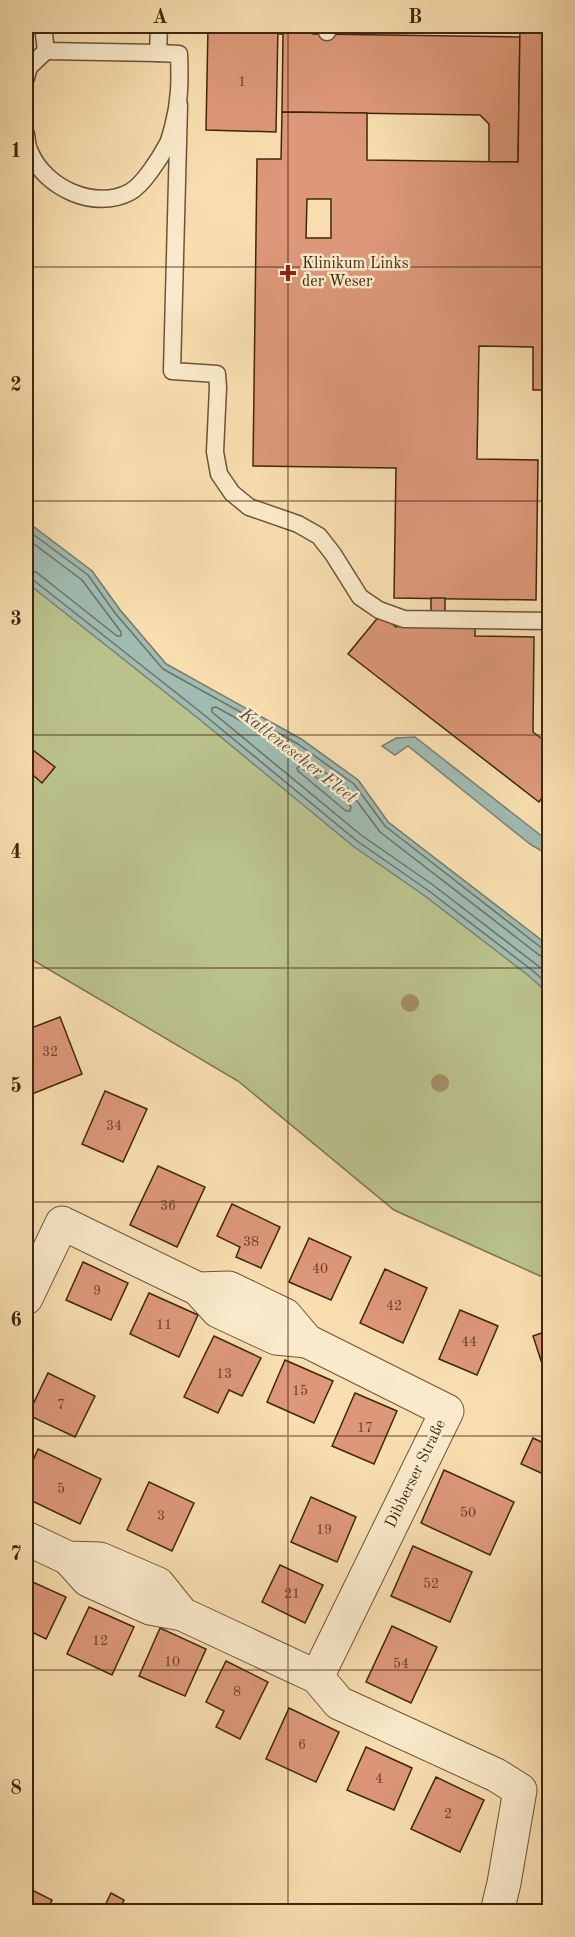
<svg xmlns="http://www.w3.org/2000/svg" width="575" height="1937" font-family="'Old Standard TT',serif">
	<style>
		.green { fill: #bac28c; stroke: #7d744e; stroke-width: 1.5 }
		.water { fill: #9fbbb2; stroke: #797f71; stroke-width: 1.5 }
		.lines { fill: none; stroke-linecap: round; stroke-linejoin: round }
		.shore { stroke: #707060; stroke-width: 1.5 }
		.building { fill: #dd9879; stroke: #40260f; stroke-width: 1.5; fill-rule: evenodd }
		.service-casing { stroke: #6e5437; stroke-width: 19 }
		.minor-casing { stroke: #6e5437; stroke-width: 35 }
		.service { stroke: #faeacb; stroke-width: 16 }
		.minor { stroke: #faeacb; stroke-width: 33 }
		.tree { fill: #a38e68 }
		.grid { fill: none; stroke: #40260f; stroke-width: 1.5; stroke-opacity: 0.55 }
		.poi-dot { fill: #8f2418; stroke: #faeacb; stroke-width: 2 }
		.labels { text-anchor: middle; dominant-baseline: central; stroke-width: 5; stroke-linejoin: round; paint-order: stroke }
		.number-label { font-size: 14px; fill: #67422a }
		.poi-label { font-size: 16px; fill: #40260f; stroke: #faeacb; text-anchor: start }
		.street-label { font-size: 16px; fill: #40260f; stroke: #faeacb }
		.water-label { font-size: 18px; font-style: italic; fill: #584b38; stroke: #faeacb }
		.neatline { fill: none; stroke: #40260f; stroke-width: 2 }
		.grid-label { font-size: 20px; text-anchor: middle; font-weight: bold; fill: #40260f }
	</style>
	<rect width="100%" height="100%" fill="#f8deaf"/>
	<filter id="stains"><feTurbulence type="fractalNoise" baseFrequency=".00333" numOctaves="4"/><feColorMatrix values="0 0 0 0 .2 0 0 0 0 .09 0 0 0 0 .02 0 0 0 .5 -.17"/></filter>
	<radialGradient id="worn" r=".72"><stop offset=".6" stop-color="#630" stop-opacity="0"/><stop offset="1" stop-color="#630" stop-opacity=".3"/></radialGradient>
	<!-- green -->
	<polygon class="green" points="26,521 92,571 120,610 166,664 301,739 358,780 388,822 549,946 549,1280 394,1210 238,1081 26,956"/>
	<!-- water -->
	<g class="water">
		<polygon points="26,521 92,571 120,610 166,664 301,739 358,780 388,822 549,946 549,994 529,976 425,896 353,846 199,719 26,582"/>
		<polygon points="415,737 543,837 549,837 549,855 531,845 408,746 395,755 382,746 396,738"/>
	</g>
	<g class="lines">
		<!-- shore -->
		<g class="shore">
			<polyline points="26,529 88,575 115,613 163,669 298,744 354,784 385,826 543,949 550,950"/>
			<polyline points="26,538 82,580 121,632 121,636 117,636 36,572 26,570"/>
			<polyline points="26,577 32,579 203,714 357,841 429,891 533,971 550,986"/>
			<polygon points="299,766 342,795 351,807 350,811 346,811 298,771 297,768"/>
			<polyline points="550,958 539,955 380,832 348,789 294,750 216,707 212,708 212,712 361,835 433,885 550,975"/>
		</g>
	</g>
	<!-- building -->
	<g class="building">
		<polygon points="208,26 278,26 276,132 206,130"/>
		<polygon points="278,26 313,26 313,34 520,37 518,162 489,162 489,124 480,115 282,112 283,34 278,34"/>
		<path d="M520,26H550V390H533V347L479,346L477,459L538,460L536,600L394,598L396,468L253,466L257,159H281L282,112L367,113V160L518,162ZM307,199H331V238H306Z"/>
		<rect x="431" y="598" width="14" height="24"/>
		<polygon points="380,615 396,627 407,624 475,627 475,636 534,637 533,732 550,745 550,787 539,802 348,654"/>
		<polygon points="29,747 55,767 42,783 26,769 26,751"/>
		<polygon points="60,1017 82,1074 32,1094 26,1078 26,1030"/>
		<polygon points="105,1091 147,1109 123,1162 82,1144"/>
		<polygon points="158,1166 205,1187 177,1247 130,1225"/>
		<polygon points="232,1204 280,1227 261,1268 236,1257 240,1247 217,1236"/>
		<polygon points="309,1238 351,1257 331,1300 289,1282"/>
		<polygon points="83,1262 128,1283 111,1320 66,1300"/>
		<polygon points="385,1269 427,1288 403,1343 360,1323"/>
		<polygon points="149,1293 198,1315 179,1357 130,1334"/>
		<polygon points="460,1310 498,1326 477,1375 439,1359"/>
		<polygon points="550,1330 550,1388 533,1336"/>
		<polygon points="214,1336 261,1358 242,1396 229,1390 218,1413 184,1397"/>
		<polygon points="285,1360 333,1381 314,1423 267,1402"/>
		<polygon points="48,1373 95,1396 75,1437 28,1415"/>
		<polygon points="355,1393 397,1411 374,1464 332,1446"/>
		<polygon points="533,1438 550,1446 550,1477 521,1464"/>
		<polygon points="38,1449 101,1479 80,1524 26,1498 26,1476"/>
		<polygon points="444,1470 514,1502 490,1555 421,1523"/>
		<polygon points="149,1482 194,1503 172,1551 127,1530"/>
		<polygon points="311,1497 356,1517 337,1562 291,1542"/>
		<polygon points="413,1546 472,1572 450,1622 391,1596"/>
		<polygon points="280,1565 323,1585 305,1623 262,1602"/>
		<polygon points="26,1579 66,1597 46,1639 26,1629"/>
		<polygon points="89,1607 134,1627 112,1675 67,1654"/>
		<polygon points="392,1626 437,1647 411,1703 366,1682"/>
		<polygon points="160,1628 206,1649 185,1696 139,1676"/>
		<polygon points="226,1661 268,1682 240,1739 216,1727 224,1711 206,1702"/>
		<polygon points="289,1708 339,1732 316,1782 266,1759"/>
		<polygon points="366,1747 412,1768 394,1810 347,1790"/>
		<polygon points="436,1777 484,1800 460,1852 411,1829"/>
		<polygon points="26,1887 52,1900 47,1912 26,1912"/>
		<polygon points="111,1893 124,1900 119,1912 102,1912"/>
	</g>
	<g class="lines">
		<defs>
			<g id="service">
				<polyline points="43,26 46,51 158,53 159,26"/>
				<polyline points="327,32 327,26"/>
				<polyline points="26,78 29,67 46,51"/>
				<polyline points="179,105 172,371 217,374 218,387 215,452 219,474 232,493 249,507 298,524 319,536 333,554 360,597 379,610 404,619 550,621"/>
				<path d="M26,134C27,140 27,147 30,152C45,188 95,211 130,192C143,185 160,158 167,145C170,140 171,133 173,127C180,101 180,81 179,54L158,53"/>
			</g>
			<g id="minor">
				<polyline points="198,1289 218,1311 276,1338 307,1341"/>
				<polyline points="26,1298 62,1223 198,1289 229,1288 285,1315 307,1341 447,1411 317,1677"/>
				<polyline points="26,1538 68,1558 100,1559 158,1584 182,1614 317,1677 339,1703 496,1775 520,1790 504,1883 497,1912"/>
				<polyline points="68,1558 88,1580 150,1608 182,1614"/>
			</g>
		</defs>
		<!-- service casing -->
		<use href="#service" class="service-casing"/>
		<!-- minor casing -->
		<use href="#minor" class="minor-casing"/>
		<!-- service -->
		<use href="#service" class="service"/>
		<!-- minor -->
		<use href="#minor" class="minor"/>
	</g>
	<!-- trees -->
	<g class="tree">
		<circle cx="410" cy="1003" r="9"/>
		<circle cx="440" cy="1083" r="9"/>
	</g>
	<!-- grid -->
	<path class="grid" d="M288,26V1912M26,267H550M26,501H550M26,735H550M26,968H550M26,1202H550M26,1436H550M26,1670H550"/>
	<!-- markers -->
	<path class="poi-dot" d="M285 264h6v6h6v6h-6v6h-6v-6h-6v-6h6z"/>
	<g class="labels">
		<!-- number labels -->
		<g class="number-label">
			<text x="242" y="82">1</text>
			<text x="50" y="1052">32</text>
			<text x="114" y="1126">34</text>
			<text x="168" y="1206">36</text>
			<text x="251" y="1242">38</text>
			<text x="320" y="1269">40</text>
			<text x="97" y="1291">9</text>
			<text x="394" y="1306">42</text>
			<text x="164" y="1325">11</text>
			<text x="469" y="1342">44</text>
			<text x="224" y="1374">13</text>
			<text x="300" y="1391">15</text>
			<text x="61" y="1405">7</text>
			<text x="365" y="1428">17</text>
			<text x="61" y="1489">5</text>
			<text x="468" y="1513">50</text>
			<text x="161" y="1516">3</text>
			<text x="324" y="1530">19</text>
			<text x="431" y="1584">52</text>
			<text x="292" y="1594">21</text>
			<text x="100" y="1641">12</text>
			<text x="172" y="1662">10</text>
			<text x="401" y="1664">54</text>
			<text x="237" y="1692">8</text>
			<text x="302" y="1745">6</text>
			<text x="379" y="1779">4</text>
			<text x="448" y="1814">2</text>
		</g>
		<!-- poi labels -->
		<g class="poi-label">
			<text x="302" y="264">Klinikum Links<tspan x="302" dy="18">der Weser</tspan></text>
		</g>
		<!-- street labels -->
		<g class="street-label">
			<text transform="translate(416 1474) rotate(-64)">Dibberser Straße</text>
		</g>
		<!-- water labels -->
		<g class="water-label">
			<text transform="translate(298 756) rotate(38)">Kattenescher Fleet</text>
		</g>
	</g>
	<!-- margin -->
	<rect width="575" height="1937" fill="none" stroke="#f8deaf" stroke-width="66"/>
	<rect x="33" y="33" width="509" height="1871" class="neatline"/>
	<g class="grid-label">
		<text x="160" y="23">A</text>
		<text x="415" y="23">B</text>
		<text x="16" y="157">1</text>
		<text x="16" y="391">2</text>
		<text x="16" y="625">3</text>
		<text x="16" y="858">4</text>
		<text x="16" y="1092">5</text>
		<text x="16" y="1326">6</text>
		<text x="16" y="1560">7</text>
		<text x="16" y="1794">8</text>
	</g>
	<rect width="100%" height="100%" filter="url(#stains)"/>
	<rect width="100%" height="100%" fill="url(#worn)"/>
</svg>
